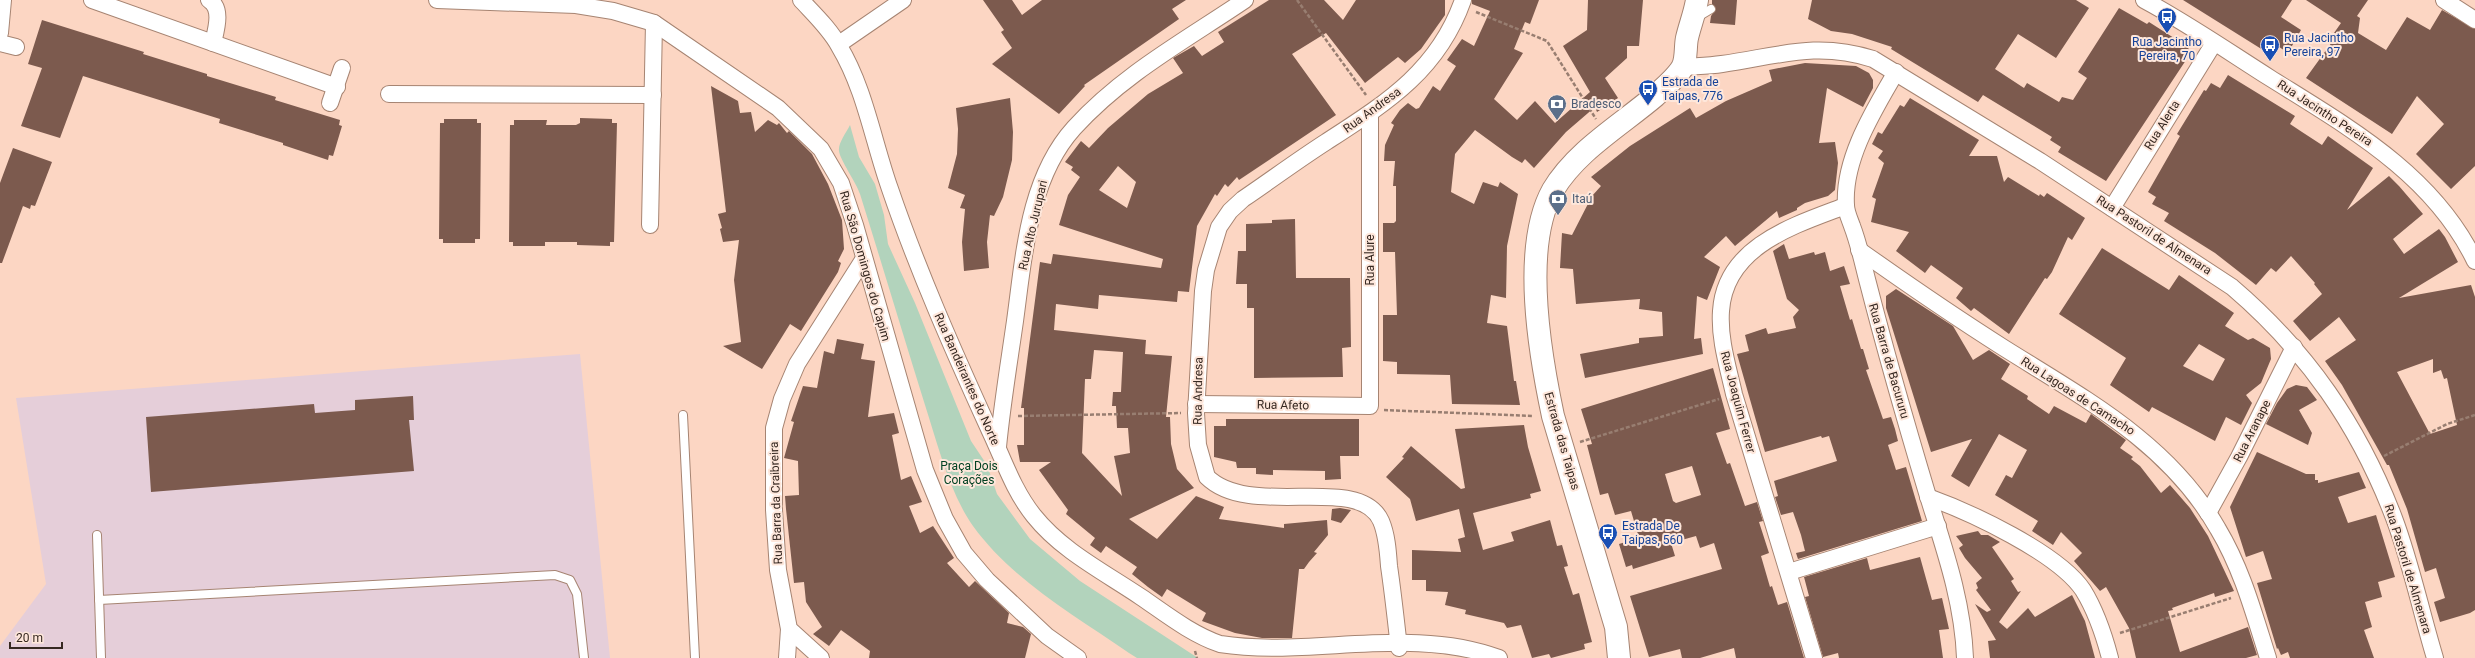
<svg xmlns="http://www.w3.org/2000/svg" width="2475" height="658" font-family="Roboto,sans-serif">
	<style>
		.industrial { fill: #e5ced9 }
		.green { fill: #b2d3bc }
		.building { fill: #7c5a4e; fill-rule: evenodd }
		.lines { fill: none; stroke-linecap: round; stroke-linejoin: round }
		.lane-casing { stroke: #a68472; stroke-width: 10 }
		.street-casing { stroke: #a68472; stroke-width: 18 }
		.secondary-casing { stroke: #a68472; stroke-width: 24 }
		.path { stroke: #987e71; stroke-width: 2.5; stroke-dasharray: 4 2; stroke-linecap: butt }
		.lane { stroke: #fff; stroke-width: 8 }
		.street { stroke: #fff; stroke-width: 16 }
		.secondary { stroke: #fff; stroke-width: 22 }
		.labels { text-anchor: middle; dominant-baseline: central; stroke-width: 4; stroke-linejoin: round; paint-order: stroke }
		.transit-label { font-size: 12px; fill: #164399; stroke: #fee7db; text-anchor: start }
		.service-label { font-size: 12px; fill: #4e5e75; stroke: #fee7db; text-anchor: start }
		.street-label { font-size: 12px; fill: #362821; stroke: #fee7db }
		.park-label { font-size: 12px; fill: #014122; stroke: #fee7db }
	</style>
	<rect width="100%" height="100%" fill="#fcd6c3"/>
	<!-- industrial -->
	<polygon class="industrial" points="580,354 610,658 0,658 0,646 46,584 16,398"/>
	<!-- green -->
	<path class="green" d="M850,125L859,157L875,184L884,215L888,244L915,303L971,441L987,465L997,494L1030,539L1080,581L1198,658H1137L1129,653C1074,615 1013,581 973,526C950,494 937,442 925,405C903,335 882,264 860,194C856,182 840,160 839,151C838,143 846,133 850,125Z"/>
	<!-- building -->
	<g class="building">
		<polygon points="983,0 1012,0 1022,15 1042,0 1186,0 1172,9 1179,19 1084,85 1085,86 1059,114 992,64 1012,48 1001,32 1004,30"/>
		<path d="M1269,0H1324L1343,20L1356,0H1445V15L1421,49L1405,63L1398,57L1365,83L1326,33L1292,54L1336,115L1239,180L1237,177L1228,187L1225,184L1217,196L1215,194L1197,226L1189,292L1178,291L1177,302L1099,295L1098,309L1056,304L1054,330L1146,340L1145,354L1172,356L1166,417H1170L1171,444L1177,469L1194,488L1129,519L1157,539L1196,496L1224,507L1219,519L1284,528V524L1327,520L1328,535L1314,552L1317,553L1309,562L1304,569H1299L1292,638H1262L1235,633L1202,621L1206,613L1167,589L1162,597L1148,587L1132,574L1137,567L1106,546L1101,553L1090,545L1095,538L1066,514L1068,510L1039,470L1051,462H1020L1017,445H1024V408H1021L1040,262L1051,264L1053,254L1161,268L1163,259L1059,225L1068,195L1080,177L1071,170L1073,167L1065,162L1081,141L1089,148L1108,128L1148,94L1183,73L1173,58L1194,46L1202,56L1224,42L1218,32ZM1118,166L1136,182L1127,208L1099,190ZM1094,350L1123,352L1121,392H1113L1112,406H1116L1117,428H1128L1130,453L1114,456L1122,496L1082,453L1085,379H1091Z"/>
		<polygon points="1472,0 1539,0 1530,24 1525,22 1514,49 1523,53 1494,99 1517,120 1535,101 1555,123 1590,92 1563,46 1587,30 1588,0 1643,0 1639,46 1627,46 1627,58 1605,78 1618,98 1597,112 1595,107 1566,132 1534,168 1525,159 1522,163 1512,157 1475,130 1455,154 1451,192 1474,204 1483,182 1498,187 1500,182 1518,194 1507,246 1506,298 1491,295 1487,323 1507,326 1514,381 1516,381 1520,405 1452,404 1450,375 1397,374 1397,362 1383,361 1383,315 1397,315 1395,252 1383,252 1383,223 1394,223 1396,221 1396,186 1393,186 1395,161 1384,161 1385,145 1394,125 1391,123 1400,110 1408,103 1416,109 1419,108 1433,86 1440,91 1456,66 1447,60 1462,39 1474,46 1490,11 1472,4"/>
		<polygon points="1712,0 1737,0 1735,25 1710,23 1711,16 1716,9 1712,4"/>
		<polygon points="1812,0 2076,0 2089,8 2056,58 2018,34 1995,69 2024,88 2027,83 2059,102 2062,97 2073,100 2087,78 2078,72 2119,8 2147,24 2149,22 2188,47 2190,54 2106,181 2058,152 2061,147 2050,140 2052,137 1983,95 1978,102 1891,49 1892,47 1852,34 1831,31 1808,19"/>
		<polygon points="2183,0 2292,0 2281,17 2301,30 2288,53 2269,40 2263,50"/>
		<polygon points="2306,0 2368,0 2357,16 2360,18 2358,33 2386,50 2407,17 2430,30 2442,10 2475,29 2475,166 2451,189 2416,154 2444,124 2417,96 2392,134 2306,78 2337,35 2334,33 2341,23"/>
		<polygon points="42,20 144,52 143,54 207,74 207,76 276,97 275,100 340,120 339,125 342,126 333,156 329,155 328,160 283,145 283,143 219,123 220,119 83,76 60,138 21,126 42,68 28,64"/>
		<polygon points="1805,63 1856,66 1869,73 1873,80 1873,88 1863,107 1827,88 1819,143 1835,142 1838,163 1835,190 1828,196 1805,203 1797,208 1797,210 1779,218 1777,211 1735,246 1726,236 1704,257 1720,267 1707,300 1697,296 1694,339 1701,338 1703,354 1585,378 1580,354 1639,343 1639,338 1663,336 1662,312 1639,309 1640,299 1576,304 1573,269 1560,268 1562,233 1572,235 1592,196 1601,186 1591,177 1630,146 1690,108 1696,118 1726,101 1772,81 1769,70"/>
		<path d="M2228,75L2295,116L2290,124L2302,132L2322,145L2328,136L2373,168L2347,210L2389,176L2399,186L2423,214L2393,239L2404,254L2439,229L2445,237L2458,262L2399,298L2471,285L2475,297V610L2470,613L2440,622L2434,602L2445,598L2436,568L2425,572L2407,509L2389,465H2387L2342,385L2325,361L2356,340L2339,317L2310,341L2293,321L2322,294L2314,284L2315,283L2291,256L2276,272L2271,268L2256,285L2215,253L2164,221L2169,213L2152,204L2156,197L2148,192L2180,136L2177,134L2204,90L2206,91L2211,83L2220,88ZM2433,359V373L2441,370L2444,379L2447,378L2457,425L2430,434L2397,372Z"/>
		<polygon points="711,86 738,101 740,113 751,112 755,132 768,120 777,125 779,123 787,133 789,131 812,154 828,184 842,220 844,249 838,261 841,263 838,272 801,331 790,324 762,369 723,346 741,342 734,280 739,240 723,242 720,229 722,228 718,214 726,212"/>
		<polygon points="1010,98 1013,132 1012,160 1003,197 994,216 990,215 987,242 989,268 964,271 962,242 965,209 960,208 965,195 948,188 957,154 958,129 956,108"/>
		<polygon points="1910,98 1979,140 1969,156 1997,156 2004,182 2008,177 2039,196 2040,194 2044,197 2047,193 2085,218 2072,240 2068,237 2052,272 2047,279 2045,278 2009,334 1974,308 1971,311 1956,298 1963,288 1931,265 1925,273 1896,251 1909,232 1871,222 1876,199 1872,197 1884,163 1878,158 1883,151 1872,144 1878,132 1882,134 1900,105 1904,107"/>
		<polygon points="580,118 612,119 612,123 617,123 614,242 610,242 610,246 577,245 577,242 545,242 545,246 513,246 513,242 509,242 510,125 514,125 514,120 547,120 546,125 576,125 580,123"/>
		<polygon points="444,119 477,119 477,123 481,123 480,239 475,239 475,243 443,243 443,239 439,239 440,123 444,123"/>
		<polygon points="13,148 52,162 35,206 31,205 30,209 23,206 2,263 0,263 0,183"/>
		<polygon points="1295,219 1296,278 1350,278 1351,347 1342,348 1343,377 1254,378 1254,308 1247,308 1247,284 1236,284 1238,251 1246,251 1246,224 1272,223 1272,220"/>
		<polygon points="1784,244 1789,259 1814,252 1815,255 1825,252 1830,271 1844,266 1850,284 1840,286 1850,320 1852,319 1861,349 1863,349 1869,369 1866,370 1883,419 1891,417 1895,429 1898,441 1888,445 1896,470 1906,467 1922,521 1798,559 1796,553 1805,551 1801,535 1793,512 1781,515 1775,497 1778,496 1774,481 1837,461 1829,436 1822,438 1821,436 1765,452 1737,354 1749,351 1745,335 1766,328 1768,334 1796,328 1793,317 1799,310 1787,299 1773,251"/>
		<path d="M2102,248L2169,290L2179,275L2234,313L2225,326L2248,340L2253,338L2270,348L2271,359L2261,383L2246,395L2252,403L2241,425L2226,417L2215,441L2152,407L2149,412L2110,385L2126,358L2059,314ZM2199,344L2225,359L2213,381L2183,366Z"/>
		<polygon points="1896,289 1953,326 1973,360 1989,350 2010,364 2001,379 2028,396 2027,399 2049,414 2054,406 2086,423 2091,414 2126,440 2120,448 2133,457 2131,459 2140,466 2161,493 2170,485 2190,508 2208,536 2234,591 2215,597 2214,593 2172,608 2173,610 2168,611 2180,652 2248,627 2257,655 2246,658 2136,658 2129,628 2106,587 2100,591 2074,561 2082,553 2061,532 2053,545 2032,531 2038,521 1995,495 2006,475 2012,478 2027,450 1999,434 1969,487 1951,476 1972,439 1931,452 1886,308 1886,296"/>
		<polygon points="837,339 864,344 861,359 875,361 868,417 894,413 899,433 892,435 901,480 911,476 922,502 909,506 920,533 933,526 954,558 947,563 969,587 975,581 1009,613 1007,623 1023,627 1031,634 1025,658 869,658 870,651 841,630 829,646 813,634 822,627 806,602 804,582 794,583 786,509 785,496 799,495 798,461 784,458 794,422 791,421 803,386 817,388 824,351 834,354"/>
		<path d="M1713,368L1730,429L1716,433L1727,464L1730,463L1745,506L1757,502L1763,521L1759,522L1769,553L1761,556L1770,587L1772,586L1778,605L1787,602L1804,658H1736L1734,648L1700,658H1682L1680,649L1649,657L1630,596L1722,569L1714,543L1700,548L1696,536L1671,543L1675,556L1633,569L1632,565L1626,567L1619,544L1639,538L1631,511L1615,515L1608,493L1600,495L1587,445L1592,444L1581,409ZM1692,466L1701,495L1676,503L1673,501L1665,474Z"/>
		<polygon points="2296,385 2307,387 2317,400 2299,410 2312,433 2308,445 2266,424 2277,403 2287,389"/>
		<polygon points="413,396 414,420 409,420 414,471 151,492 146,417 314,404 315,413 355,410 355,400"/>
		<polygon points="1226,419 1359,419 1359,456 1340,456 1341,479 1325,480 1325,471 1273,470 1273,475 1256,474 1256,468 1237,468 1236,462 1214,457 1214,426 1226,426"/>
		<polygon points="1524,425 1528,447 1541,491 1530,494 1531,498 1473,513 1483,550 1514,541 1511,532 1550,520 1557,546 1562,545 1568,566 1564,567 1573,595 1579,593 1592,642 1584,644 1585,649 1551,658 1549,654 1532,658 1521,625 1507,628 1504,623 1465,614 1466,610 1445,605 1448,592 1426,591 1426,580 1412,580 1412,550 1461,552 1458,539 1465,537 1459,509 1416,521 1410,499 1386,477 1404,458 1402,457 1411,446 1461,489 1465,488 1455,429"/>
		<polygon points="2257,452 2306,474 2315,474 2315,480 2318,480 2318,483 2359,472 2366,488 2338,497 2348,523 2376,515 2395,577 2378,582 2382,597 2365,602 2372,627 2364,630 2374,658 2290,658 2288,652 2281,655 2278,648 2277,649 2257,583 2272,579 2263,551 2246,557 2230,507"/>
		<polygon points="1340,508 1351,510 1341,523 1331,520 1332,509"/>
		<polygon points="1978,531 1981,535 1988,535 2000,542 1992,547 2014,579 2011,581 2018,592 2021,591 1999,622 2007,629 2028,608 2035,617 2072,595 2085,621 2095,658 1990,658 1988,641 1996,640 1975,604 1987,612 1991,610 1976,590 1978,588 1976,583 1982,578 1965,558 1959,548 1963,545 1956,536"/>
		<polygon points="1920,557 1932,600 1942,598 1949,629 1939,630 1943,658 1839,658 1838,653 1823,657 1805,597 1809,596 1804,577 1867,558 1870,570"/>
	</g>
	<g class="lines">
		<defs>
			<g id="lane">
				<polyline points="1696,18 1711,9"/>
				<polyline points="683,415 695,658"/>
				<polyline points="97,535 101,658"/>
				<polyline points="99,600 555,575 570,580 577,594 584,658"/>
			</g>
			<g id="street">
				<polyline points="92,0 337,87"/>
				<path d="M209,0C223,8 216,30 213,43"/>
				<polyline points="437,0 576,5 613,11 654,23 778,108 821,149 841,183 855,225 925,470 945,519 964,553 987,580 1047,636 1078,658"/>
				<path d="M801,0C814,14 830,29 839,46C865,89 873,141 890,189C918,271 953,350 989,429C1003,458 1013,490 1034,516C1062,551 1104,572 1141,597C1166,614 1191,634 1220,644C1310,658 1410,625 1499,658"/>
				<path d="M2144,0C2187,23 2229,52 2270,78C2348,127 2433,174 2475,261"/>
				<polyline points="2444,0 2475,20"/>
				<polyline points="0,33 3,0"/>
				<polyline points="0,43 16,47"/>
				<polyline points="839,44 903,0"/>
				<path d="M1683,67C1696,66 1709,66 1722,64C1779,56 1816,41 1873,59L2040,161L2232,287C2307,351 2359,426 2394,518C2411,563 2421,612 2435,658"/>
				<path d="M1896,72C1874,110 1843,159 1846,205C1846,212 1850,220 1852,226C1859,244 1863,264 1868,283C1886,353 1906,423 1927,493C1944,548 1963,601 1965,658"/>
				<polyline points="389,94 653,95"/>
				<polyline points="330,103 342,68"/>
				<polyline points="2112,208 2214,43"/>
				<polyline points="650,225 654,23"/>
				<path d="M1859,250C1907,284 1955,317 2004,348C2085,399 2169,443 2218,529C2242,569 2254,614 2268,658"/>
				<polyline points="1196,404 1370,406 1370,114"/>
				<path d="M998,447C1002,405 1009,363 1015,321C1024,256 1028,179 1074,128C1123,74 1186,40 1245,0"/>
				<path d="M1928,497C1970,512 2058,553 2083,590C2096,611 2104,635 2110,658"/>
				<polyline points="2208,513 2239,457 2294,347"/>
				<polyline points="1789,572 1938,526"/>
				<path d="M1399,648C1396,621 1393,593 1389,566C1388,552 1387,535 1381,521C1359,472 1251,520 1207,477L1198,445L1196,413L1203,291L1206,270L1219,227L1230,211L1243,199C1271,180 1298,160 1326,142C1386,103 1438,71 1463,0"/>
				<polyline points="787,658 789,629"/>
				<polyline points="821,658 789,629 778,570 774,510 774,428 782,399 797,364 863,260"/>
				<path d="M1814,658L1734,394C1728,367 1719,339 1721,311C1725,246 1795,225 1845,206"/>
			</g>
			<path id="secondary" d="M1619,658L1616,627L1553,416C1540,355 1521,247 1553,190C1576,151 1621,125 1655,96C1664,88 1676,78 1682,68C1687,60 1685,47 1687,38C1690,25 1695,13 1697,0"/>
		</defs>
		<!-- lane casing -->
		<use href="#lane" class="lane-casing"/>
		<!-- street casing -->
		<use href="#street" class="street-casing"/>
		<!-- secondary casing -->
		<use href="#secondary" class="secondary-casing"/>
		<!-- path -->
		<g class="path">
			<polyline points="1297,0 1366,95"/>
			<polyline points="1476,12 1547,41 1596,119"/>
			<polyline points="1384,410 1533,416"/>
			<polyline points="1018,416 1181,413"/>
			<polyline points="1580,442 1719,399"/>
			<polyline points="2384,456 2447,424 2475,415"/>
			<polyline points="2120,633 2231,598"/>
			<polyline points="1195,651 1197,658"/>
		</g>
		<!-- lane -->
		<use href="#lane" class="lane"/>
		<!-- street -->
		<use href="#street" class="street"/>
		<!-- secondary -->
		<use href="#secondary" class="secondary"/>
	</g>
	<!-- icons -->
	<defs>
		<symbol id="bus-pin" viewBox="-11 -11 22 30"><path d="M0 17L-7.5 6A9.5 9.5 0 1 1 7.5 6Z" fill="#1a4fb4" stroke="#fee7db"/><path d="M-5-6H5V4H4V6H2V4H-2V6H-4V4H-5ZM-3.5-4V0h7V-4ZM-3.5 1.2v1.5H-2V1.2ZM2 1.2v1.5H3.5V1.2Z" fill="#fff"/></symbol>
		<symbol id="bank-pin" viewBox="-11 -11 22 30"><path d="M0 17L-7.5 6A9.5 9.5 0 1 1 7.5 6Z" fill="#5c6f8a" stroke="#fee7db"/><path d="M-6-4H6V4H-6ZM0-2.3a2.3 2.3 0 1 0 0 4.6a2.3 2.3 0 1 0 0-4.6Z" fill="#fff"/></symbol>
	</defs>
	<g fill-rule="evenodd">
		<use href="#bus-pin" x="2156" y="6" width="22" height="30"/>
		<use href="#bus-pin" x="2259" y="34" width="22" height="30"/>
		<use href="#bus-pin" x="1637" y="78" width="22" height="30"/>
		<use href="#bank-pin" x="1546" y="93" width="22" height="30"/>
		<use href="#bank-pin" x="1547" y="188" width="22" height="30"/>
		<use href="#bus-pin" x="1597" y="522" width="22" height="30"/>
	</g>
	<g class="labels">
		<!-- transit labels -->
		<g class="transit-label">
			<text x="2284" y="38">Rua Jacintho<tspan x="2284" dy="14">Pereira, 97</tspan></text>
			<text x="2167" y="42" text-anchor="middle">Rua Jacintho<tspan x="2167" dy="14">Pereira, 70</tspan></text>
			<text x="1662" y="82">Estrada de<tspan x="1662" dy="14">Taipas, 776</tspan></text>
			<text x="1622" y="526">Estrada De<tspan x="1622" dy="14">Taipas, 560</tspan></text>
		</g>
		<!-- service labels -->
		<g class="service-label">
			<text x="1571" y="104">Bradesco</text>
			<text x="1572" y="199">Itaú</text>
		</g>
		<!-- street labels -->
		<g class="street-label">
			<text transform="translate(1372 110) rotate(-36)">Rua Andresa</text>
			<text transform="translate(2325 113) rotate(33)">Rua Jacintho Pereira</text>
			<text transform="translate(2162 125) rotate(-58)">Rua Alerta</text>
			<text transform="translate(1033 225) rotate(-77)">Rua Alto Jurupari</text>
			<text transform="translate(2154 235) rotate(33)">Rua Pastoril de Almenara</text>
			<text transform="translate(1370 260) rotate(-90)">Rua Alure</text>
			<text transform="translate(865 266) rotate(74)">Rua São Domingos do Capim</text>
			<text transform="translate(1889 361) rotate(74)">Rua Barra de Bacururu</text>
			<text transform="translate(967 379) rotate(66)">Rua Bandeirantes do Norte</text>
			<text transform="translate(1198 391) rotate(-89)">Rua Andresa</text>
			<text transform="translate(2078 396) rotate(33)">Rua Lagoas de Camacho</text>
			<text transform="translate(1738 402) rotate(75)">Rua Joaquim Ferrer</text>
			<text transform="translate(1283 405) rotate(1)">Rua Afeto</text>
			<text transform="translate(2252 431) rotate(-63)">Rua Aranape</text>
			<text transform="translate(1562 441) rotate(74)">Estrada das Taipas</text>
			<text transform="translate(776 503) rotate(-92)">Rua Barra da Craibreira</text>
			<text transform="translate(2408 569) rotate(73)">Rua Pastoril de Almenara</text>
		</g>
		<!-- park labels -->
		<g class="park-label">
			<text x="969" y="466">Praça Dois<tspan x="969" dy="14">Corações</tspan></text>
		</g>
	</g>
	<!-- scale -->
	<path d="M10 642v6h52v-6" fill="none" stroke="#362821" stroke-width="2"/>
	<text x="16" y="642" font-size="12" fill="#362821" stroke="#fee7db" stroke-width="3" paint-order="stroke">20 m</text>
</svg>
